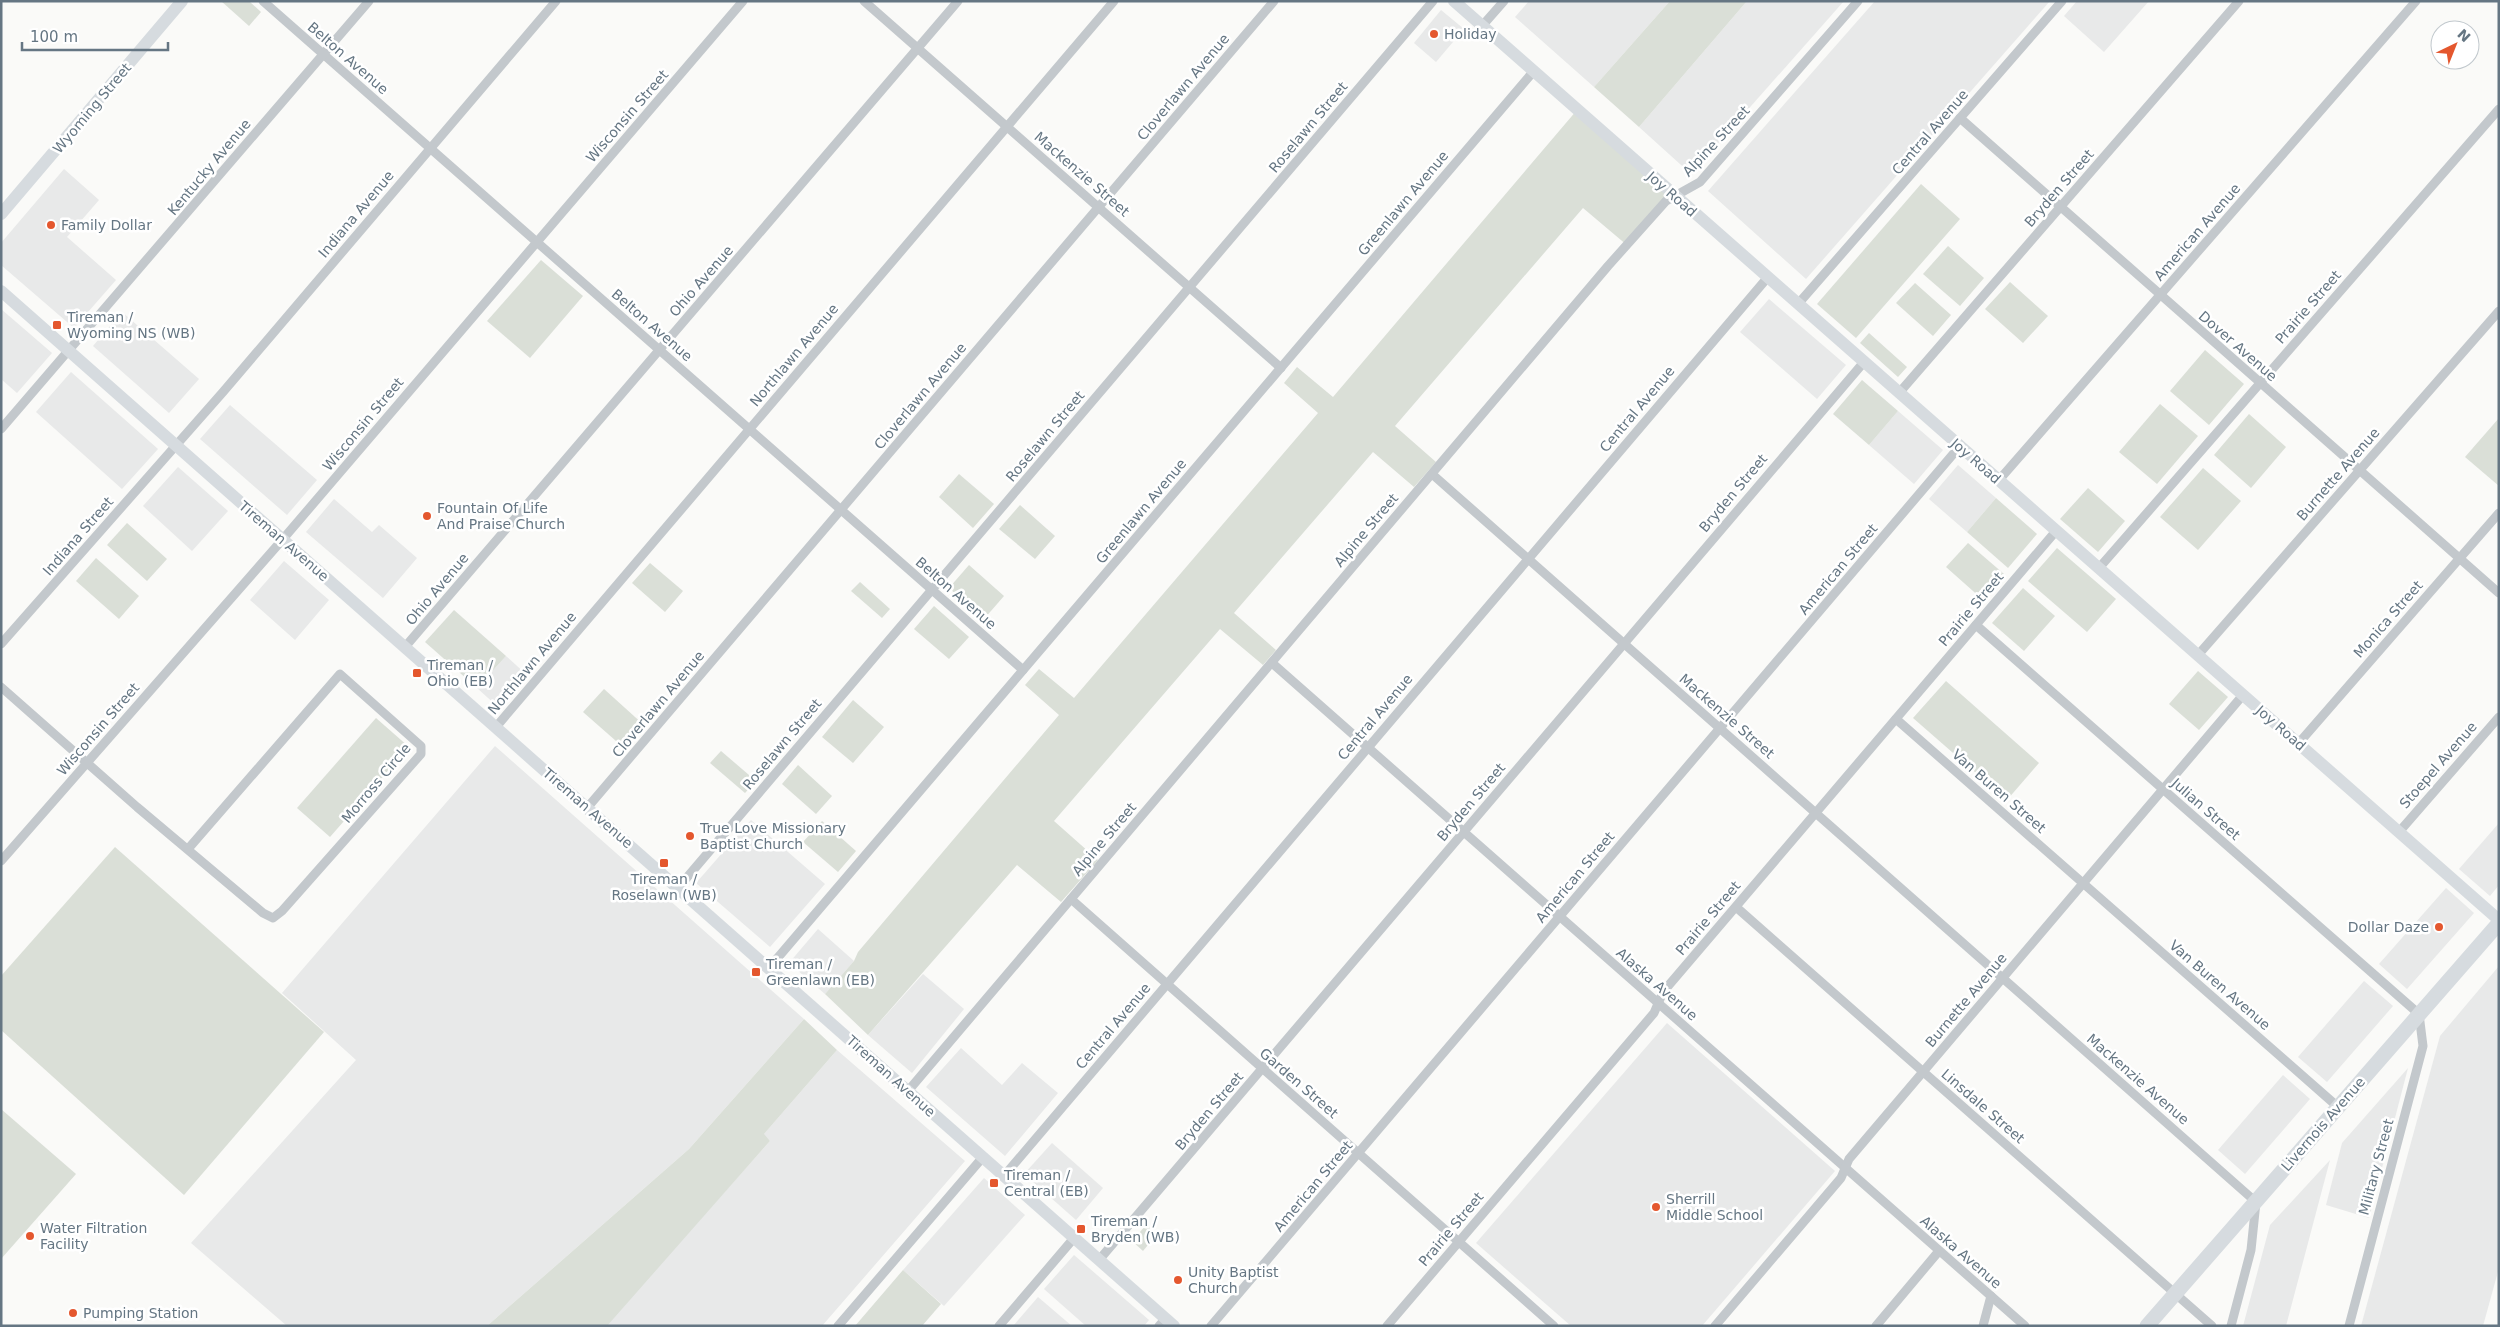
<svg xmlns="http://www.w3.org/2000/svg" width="2500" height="1327" font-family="'DejaVu Sans',sans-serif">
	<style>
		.built { fill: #e8e9e9 }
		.green { fill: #dadfd7 }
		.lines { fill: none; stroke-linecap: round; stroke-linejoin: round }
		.street { stroke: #c3c8cc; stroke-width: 9 }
		.secondary { stroke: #d6dbdf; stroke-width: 12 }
		.primary { stroke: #d6dbdf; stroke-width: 15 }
		.poi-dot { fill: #e4572e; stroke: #fff; stroke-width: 2 }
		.labels { text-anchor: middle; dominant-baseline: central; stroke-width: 5; stroke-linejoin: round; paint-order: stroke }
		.poi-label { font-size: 14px; fill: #657683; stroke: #fff; text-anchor: start }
		.street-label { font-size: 14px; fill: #657683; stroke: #fff }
	</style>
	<rect width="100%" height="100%" fill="#fafaf8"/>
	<!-- built -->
	<g class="built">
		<polygon points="1529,1 1670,1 1594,87 1515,17"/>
		<polygon points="1747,1 1844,1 1691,174 1639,127"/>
		<polygon points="1875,1 2050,1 1806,279 1708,191"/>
		<polygon points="2077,1 2149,1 2104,52 2064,16"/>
		<polygon points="1441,10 1464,29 1436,62 1414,43"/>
		<polygon points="64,169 99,200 67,237 116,280 74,328 1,265 1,243"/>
		<polygon points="1769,299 1846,365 1817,399 1740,332"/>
		<polygon points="1,309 52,353 17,393 1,379"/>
		<polygon points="122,312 199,379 169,413 93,346"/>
		<polygon points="71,372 158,449 122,489 36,412"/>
		<polygon points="230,405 317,480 287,515 200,439"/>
		<polygon points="1898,411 1943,450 1914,484 1869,445"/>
		<polygon points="1958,465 1996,498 1967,532 1929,499"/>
		<polygon points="178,467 228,511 192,551 143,506"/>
		<polygon points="334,499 372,532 379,525 417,558 383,598 306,532"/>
		<polygon points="284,561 329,600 295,640 250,600"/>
		<polygon points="506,656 527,675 498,707 477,688"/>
		<polygon points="495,746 804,1019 689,1149 487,1326 287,1326 191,1243 356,1060 282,993"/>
		<polygon points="751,820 825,884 770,947 696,883"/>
		<polygon points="2499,823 2499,885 2490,896 2459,869"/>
		<polygon points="2446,888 2474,913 2407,989 2379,964"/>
		<polygon points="818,929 854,961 825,994 789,963"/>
		<polygon points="2499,966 2499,1268 2483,1326 2361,1326 2440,1036"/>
		<polygon points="923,974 964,1009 912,1073 868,1035"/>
		<polygon points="2364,981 2393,1006 2327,1082 2298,1057"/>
		<polygon points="1667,1023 1835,1171 1702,1326 1571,1326 1476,1243"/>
		<polygon points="961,1048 1002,1085 1022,1063 1058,1093 1005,1156 926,1087"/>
		<polygon points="837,1050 965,1161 822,1326 605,1326 770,1141 763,1135"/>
		<polygon points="2408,1068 2369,1218 2326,1205 2342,1143"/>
		<polygon points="2283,1075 2310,1099 2245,1174 2218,1150"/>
		<polygon points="1052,1143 1103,1188 1076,1220 1024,1174"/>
		<polygon points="2330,1160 2286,1326 2243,1326 2270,1225"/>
		<polygon points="984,1178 1025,1215 944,1306 903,1270"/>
		<polygon points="1074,1255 1149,1320 1144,1326 1086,1326 1044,1289"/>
		<polygon points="1038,1297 1072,1326 1013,1326"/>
	</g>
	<!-- green -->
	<g class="green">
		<polygon points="221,1 249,1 261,12 249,26"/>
		<polygon points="1670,1 1747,1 1639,127 1594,87"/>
		<polygon points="1577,110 1672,193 1628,246 1583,208 1395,426 1436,462 1414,487 1373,452 1234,613 1276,650 1263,665 1220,629 1054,821 1098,860 1061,902 1017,865 868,1035 825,994 854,961 858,952 1059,715 1025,685 1039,669 1074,698 1318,413 1284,383 1297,367 1333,397"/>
		<polygon points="1921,184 1960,219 1856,338 1817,304"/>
		<polygon points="1948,246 1984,278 1960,306 1923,274"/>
		<polygon points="541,260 583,296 530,358 487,321"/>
		<polygon points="2010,282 2048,316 2023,343 1985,309"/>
		<polygon points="1915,283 1951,315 1933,336 1896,303"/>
		<polygon points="1869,333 1907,367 1898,377 1860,343"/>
		<polygon points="2205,350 2244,384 2209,425 2170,391"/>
		<polygon points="1862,380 1898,411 1869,445 1833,414"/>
		<polygon points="2160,404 2198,436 2157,484 2119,452"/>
		<polygon points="2249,414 2286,447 2251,488 2214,455"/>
		<polygon points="2499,418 2499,486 2465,457"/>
		<polygon points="2203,468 2241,501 2198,550 2160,517"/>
		<polygon points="959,474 994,504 973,528 939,497"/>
		<polygon points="2088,488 2125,521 2098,552 2060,519"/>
		<polygon points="1996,498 2037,534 2008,568 1967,532"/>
		<polygon points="1020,505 1055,536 1035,559 999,529"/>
		<polygon points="127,523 167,559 147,581 107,545"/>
		<polygon points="1968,543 2004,574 1982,599 1946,567"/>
		<polygon points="2057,548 2116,599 2087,632 2028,581"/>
		<polygon points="96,558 139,596 119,619 76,581"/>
		<polygon points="650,563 683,591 665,612 632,583"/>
		<polygon points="969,565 1004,596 984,619 949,588"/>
		<polygon points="860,582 890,609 882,618 851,591"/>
		<polygon points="2023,588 2055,616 2024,651 1992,623"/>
		<polygon points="934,606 969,637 949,659 914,629"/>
		<polygon points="454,610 506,656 477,688 425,642"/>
		<polygon points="2198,671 2228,697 2199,730 2169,704"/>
		<polygon points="1946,681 2039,763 2007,800 1913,718"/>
		<polygon points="604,689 645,726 624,748 583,712"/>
		<polygon points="853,700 884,727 853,763 822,737"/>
		<polygon points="376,718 409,747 330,837 297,808"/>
		<polygon points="721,751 756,781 745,793 710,763"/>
		<polygon points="798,765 832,796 816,814 782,784"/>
		<polygon points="822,821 856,851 838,872 803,842"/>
		<polygon points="115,847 324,1032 184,1195 1,1030 1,976"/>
		<polygon points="804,1019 837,1050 764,1134 770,1141 607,1326 487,1326 689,1149"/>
		<polygon points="1,1109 76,1174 1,1259"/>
		<polygon points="1146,1225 1157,1234 1143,1251 1132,1241"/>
		<polygon points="903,1270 941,1304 922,1326 855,1326"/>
	</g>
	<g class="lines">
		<!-- street -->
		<g class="street">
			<polyline points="263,1 1023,670"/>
			<polyline points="864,1 1281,368"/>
			<polyline points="1482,26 1504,1"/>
			<polyline points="1960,118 2499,593"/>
			<polyline points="1798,304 2062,1"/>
			<polyline points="1899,393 2239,1"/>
			<polyline points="1,429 369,1"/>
			<polyline points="1432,474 2256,1202 2251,1250 2231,1326"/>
			<polyline points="1999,480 2416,1"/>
			<polyline points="2099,568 2499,109"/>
			<polyline points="1976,625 2419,1014 2423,1046 2349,1326"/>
			<polyline points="1,644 223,392 556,1"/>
			<polyline points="405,647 958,1"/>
			<polyline points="2198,655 2499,311"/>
			<polyline points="1272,663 2025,1326"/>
			<polyline points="1,687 137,807 263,913 273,918 282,911 421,754 421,746 340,674 188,849"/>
			<polyline points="1896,719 2338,1107"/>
			<polyline points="496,727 1114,1"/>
			<polyline points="2298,744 2499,513"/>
			<polyline points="587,808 1274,1"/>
			<polyline points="2399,832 2499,717"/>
			<polyline points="1,861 283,539 743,1"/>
			<polyline points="678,888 1433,1"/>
			<polyline points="1071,899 1554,1326"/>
			<polyline points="1736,907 2212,1326"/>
			<polyline points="769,968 1533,72"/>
			<polyline points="908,1091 1608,266 1666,201 1700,182 1858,1"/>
			<polyline points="1004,1176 1768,277"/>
			<polyline points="1099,1260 1864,362"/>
			<polyline points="838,1326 983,1157"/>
			<polyline points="999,1326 1074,1238"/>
			<polyline points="1159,1326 1166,1318"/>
			<polyline points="1211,1326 1960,446"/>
			<polyline points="1387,1326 1654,1013 1663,992 2056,531"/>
			<polyline points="1715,1326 1841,1178 1849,1159 2243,695"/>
			<polyline points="1876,1326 1939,1251"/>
			<polyline points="1983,1326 1991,1296"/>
		</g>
		<!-- secondary -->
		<g class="secondary">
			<polyline points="1454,1 2499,920"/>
			<polyline points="1,214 182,1"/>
			<polyline points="1,291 1174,1326"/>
		</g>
		<!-- primary -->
		<polyline class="primary" points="2147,1326 2499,923"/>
	</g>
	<!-- markers -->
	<g class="poi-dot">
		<circle cx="1434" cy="34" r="5"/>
		<circle cx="51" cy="225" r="5"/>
		<rect x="52" y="320" width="10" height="10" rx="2.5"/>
		<circle cx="427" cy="516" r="5"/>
		<rect x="412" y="668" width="10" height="10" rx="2.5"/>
		<circle cx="690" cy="836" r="5"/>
		<rect x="659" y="858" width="10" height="10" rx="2.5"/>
		<circle cx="2439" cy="927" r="5"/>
		<rect x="751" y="967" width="10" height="10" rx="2.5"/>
		<rect x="989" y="1178" width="10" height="10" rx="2.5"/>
		<circle cx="1656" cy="1207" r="5"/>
		<rect x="1076" y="1224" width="10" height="10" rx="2.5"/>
		<circle cx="30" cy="1236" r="5"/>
		<circle cx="1178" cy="1280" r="5"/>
		<circle cx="73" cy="1313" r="5"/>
	</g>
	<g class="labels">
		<!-- poi labels -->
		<g class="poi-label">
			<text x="1444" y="34">Holiday</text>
			<text x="61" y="225">Family Dollar</text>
			<text x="67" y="317">Tireman /<tspan x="67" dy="16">Wyoming NS (WB)</tspan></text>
			<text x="437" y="508">Fountain Of Life<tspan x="437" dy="16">And Praise Church</tspan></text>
			<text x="427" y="665">Tireman /<tspan x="427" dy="16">Ohio (EB)</tspan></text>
			<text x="700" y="828">True Love Missionary<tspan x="700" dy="16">Baptist Church</tspan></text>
			<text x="664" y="879" text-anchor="middle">Tireman /<tspan x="664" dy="16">Roselawn (WB)</tspan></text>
			<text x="2429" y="927" text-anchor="end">Dollar Daze</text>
			<text x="766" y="964">Tireman /<tspan x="766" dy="16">Greenlawn (EB)</tspan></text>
			<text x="1004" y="1175">Tireman /<tspan x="1004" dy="16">Central (EB)</tspan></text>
			<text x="1666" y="1199">Sherrill<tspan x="1666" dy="16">Middle School</tspan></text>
			<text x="1091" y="1221">Tireman /<tspan x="1091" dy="16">Bryden (WB)</tspan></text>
			<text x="40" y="1228">Water Filtration<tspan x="40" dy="16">Facility</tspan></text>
			<text x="1188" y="1272">Unity Baptist<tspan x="1188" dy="16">Church</tspan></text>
			<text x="83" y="1313">Pumping Station</text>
		</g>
		<!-- street labels -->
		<g class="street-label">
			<text transform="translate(348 58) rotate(41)">Belton Avenue</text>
			<text transform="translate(1183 87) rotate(-50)">Cloverlawn Avenue</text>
			<text transform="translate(92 108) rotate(-50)">Wyoming Street</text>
			<text transform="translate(627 116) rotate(-49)">Wisconsin Street</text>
			<text transform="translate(1308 127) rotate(-50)">Roselawn Street</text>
			<text transform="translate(1930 132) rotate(-49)">Central Avenue</text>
			<text transform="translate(1716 141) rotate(-47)">Alpine Street</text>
			<text transform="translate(209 167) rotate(-50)">Kentucky Avenue</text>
			<text transform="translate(1082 174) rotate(41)">Mackenzie Street</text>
			<text transform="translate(2059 188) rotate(-49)">Bryden Street</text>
			<text transform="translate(1672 194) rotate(41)">Joy Road</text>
			<text transform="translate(1403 203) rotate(-50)">Greenlawn Avenue</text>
			<text transform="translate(356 214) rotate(-50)">Indiana Avenue</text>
			<text transform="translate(2197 232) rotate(-49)">American Avenue</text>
			<text transform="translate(701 281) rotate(-49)">Ohio Avenue</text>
			<text transform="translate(2308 307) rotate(-49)">Prairie Street</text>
			<text transform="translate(652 325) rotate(41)">Belton Avenue</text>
			<text transform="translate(2238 346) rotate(41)">Dover Avenue</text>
			<text transform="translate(794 355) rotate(-50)">Northlawn Avenue</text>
			<text transform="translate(920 396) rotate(-50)">Cloverlawn Avenue</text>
			<text transform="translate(1637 409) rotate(-50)">Central Avenue</text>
			<text transform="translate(363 424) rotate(-50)">Wisconsin Street</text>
			<text transform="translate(1045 436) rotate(-50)">Roselawn Street</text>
			<text transform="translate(1976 461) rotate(41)">Joy Road</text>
			<text transform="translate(2338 474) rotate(-49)">Burnette Avenue</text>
			<text transform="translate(1733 493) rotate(-50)">Bryden Street</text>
			<text transform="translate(1141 511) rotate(-50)">Greenlawn Avenue</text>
			<text transform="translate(1366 530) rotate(-50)">Alpine Street</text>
			<text transform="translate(78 536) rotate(-49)">Indiana Street</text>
			<text transform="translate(284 541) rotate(41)">Tireman Avenue</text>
			<text transform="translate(1838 569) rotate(-50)">American Street</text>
			<text transform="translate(437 589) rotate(-50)">Ohio Avenue</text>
			<text transform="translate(956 593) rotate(41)">Belton Avenue</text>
			<text transform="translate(1971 609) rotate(-50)">Prairie Street</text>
			<text transform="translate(2388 619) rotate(-49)">Monica Street</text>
			<text transform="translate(532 663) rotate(-50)">Northlawn Avenue</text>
			<text transform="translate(658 704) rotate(-50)">Cloverlawn Avenue</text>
			<text transform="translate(1727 716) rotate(41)">Mackenzie Street</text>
			<text transform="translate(1375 717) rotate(-50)">Central Avenue</text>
			<text transform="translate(2281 728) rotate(41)">Joy Road</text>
			<text transform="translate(98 729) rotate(-49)">Wisconsin Street</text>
			<text transform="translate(782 744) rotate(-50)">Roselawn Street</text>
			<text transform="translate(2438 765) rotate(-49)">Stoepel Avenue</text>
			<text transform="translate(376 783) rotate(-50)">Morross Circle</text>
			<text transform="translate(1999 791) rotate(41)">Van Buren Street</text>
			<text transform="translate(1471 802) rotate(-50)">Bryden Street</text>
			<text transform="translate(588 808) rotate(41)">Tireman Avenue</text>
			<text transform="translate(2206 809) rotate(41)">Julian Street</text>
			<text transform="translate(1104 839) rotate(-50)">Alpine Street</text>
			<text transform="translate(1575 877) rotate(-50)">American Street</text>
			<text transform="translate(1708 918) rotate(-50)">Prairie Street</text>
			<text transform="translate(1657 984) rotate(41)">Alaska Avenue</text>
			<text transform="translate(2220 985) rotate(41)">Van Buren Avenue</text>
			<text transform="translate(1966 1000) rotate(-50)">Burnette Avenue</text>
			<text transform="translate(1113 1026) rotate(-50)">Central Avenue</text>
			<text transform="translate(891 1076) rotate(42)">Tireman Avenue</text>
			<text transform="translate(2138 1079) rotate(41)">Mackenzie Avenue</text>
			<text transform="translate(1299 1083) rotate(41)">Garden Street</text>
			<text transform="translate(1983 1106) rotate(41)">Linsdale Street</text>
			<text transform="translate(1209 1111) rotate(-50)">Bryden Street</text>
			<text transform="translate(2323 1124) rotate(-49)">Livernois Avenue</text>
			<text transform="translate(2376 1167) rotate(-75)">Military Street</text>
			<text transform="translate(1313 1186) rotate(-50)">American Street</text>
			<text transform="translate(1451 1229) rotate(-50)">Prairie Street</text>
			<text transform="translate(1961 1252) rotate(41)">Alaska Avenue</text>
		</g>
	</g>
	<!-- border -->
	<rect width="2500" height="1327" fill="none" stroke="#657683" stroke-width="5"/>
	<!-- north arrow -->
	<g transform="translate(2455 45) rotate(43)"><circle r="24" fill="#ffffff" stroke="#c1c8cd"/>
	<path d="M0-4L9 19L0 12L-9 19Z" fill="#e4572e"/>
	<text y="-8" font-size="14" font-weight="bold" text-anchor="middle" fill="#657683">N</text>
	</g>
	<!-- scale -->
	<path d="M22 42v8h146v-8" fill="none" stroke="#657683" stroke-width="2.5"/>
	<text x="30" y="42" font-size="15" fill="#657683" stroke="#ffffff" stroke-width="4" paint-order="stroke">100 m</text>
</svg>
